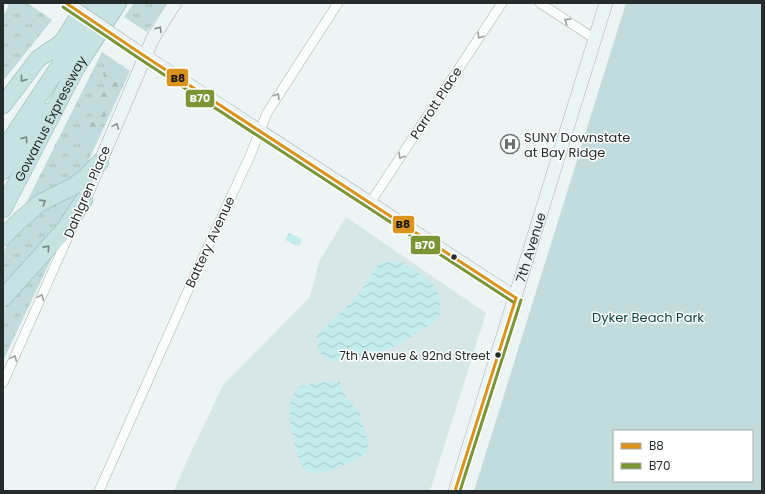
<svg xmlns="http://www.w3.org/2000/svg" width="765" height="494" font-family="Poppins,sans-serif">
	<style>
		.built { fill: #d7e7e7 }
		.grass { fill: url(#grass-tufts) }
		.forest { fill: url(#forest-firs) }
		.park { fill: #c2dcdd; fill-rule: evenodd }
		.water { fill: url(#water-waves) }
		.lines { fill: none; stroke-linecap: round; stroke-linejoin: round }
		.minor-casing { stroke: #a9afaf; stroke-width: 10 }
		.secondary-casing { stroke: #a9afaf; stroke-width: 14 }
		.motorway-casing { stroke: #95b4b5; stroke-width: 18 }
		.minor { stroke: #fcfdfd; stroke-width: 9 }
		.secondary { stroke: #ecf5f6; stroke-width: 13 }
		.motorway { stroke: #c7e2e3; stroke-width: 17 }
		.secondary-bridge-casing { stroke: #a9afaf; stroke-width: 14; stroke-linecap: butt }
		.secondary-bridge { stroke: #ecf5f6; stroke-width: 13 }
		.bus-1-casing { stroke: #fff; stroke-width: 6 }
		.bus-2-casing { stroke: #fff; stroke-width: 6 }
		.bus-1 { stroke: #da941d; stroke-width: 3 }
		.bus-2 { stroke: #799534; stroke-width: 3 }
		.oneway { stroke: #9c9f9f }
		.oneway2 { stroke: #899091 }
		.oneway3 { stroke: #768788 }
		.bus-dot { fill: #262c2c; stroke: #fff; stroke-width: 1.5 }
		.labels { text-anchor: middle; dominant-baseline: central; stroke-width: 3; stroke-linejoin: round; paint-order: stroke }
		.bus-label { font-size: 12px; fill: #262c2c; stroke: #fff; text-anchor: end }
		.street-label { font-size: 13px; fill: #262c2c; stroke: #fff }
		.poi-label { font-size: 13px; fill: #262c2c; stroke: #fff; text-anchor: start }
		.park-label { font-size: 13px; fill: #0b3f40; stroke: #fff }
		.line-badge { stroke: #fff; stroke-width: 1.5 }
		.badge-label { font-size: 11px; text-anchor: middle; font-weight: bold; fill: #fff }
		.pale-badge-label { font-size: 11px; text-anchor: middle; font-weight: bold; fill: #111 }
	</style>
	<defs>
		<pattern id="grass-tufts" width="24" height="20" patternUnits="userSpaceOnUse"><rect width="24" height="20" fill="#c2dcdd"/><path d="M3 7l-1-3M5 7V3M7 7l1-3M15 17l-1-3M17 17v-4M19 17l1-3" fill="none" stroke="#a7bdbe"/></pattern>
		<pattern id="forest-firs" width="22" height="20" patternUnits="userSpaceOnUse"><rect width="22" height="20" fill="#c2dcdd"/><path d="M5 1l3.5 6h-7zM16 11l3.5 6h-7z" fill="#a7bdbe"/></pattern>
		<pattern id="water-waves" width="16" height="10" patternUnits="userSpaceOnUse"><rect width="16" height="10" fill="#c3eced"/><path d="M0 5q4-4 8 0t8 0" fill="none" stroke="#a7cbcb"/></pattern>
	</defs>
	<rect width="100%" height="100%" fill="#ecf4f4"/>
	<!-- built -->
	<polygon class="built" points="346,217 486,313 430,491 174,491 186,463 223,385 310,297 319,262"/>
	<!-- grass -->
	<g class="grass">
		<polygon points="8,3 27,3 52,20 3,81 3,16 8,7"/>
		<polygon points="134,3 167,3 147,32 124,17"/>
		<polygon points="102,52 130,71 87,164 77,178 23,209"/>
		<polygon points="83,190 66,220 3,289 3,251 18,232 41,212"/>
		<polygon points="55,251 3,361 3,309 43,260"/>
	</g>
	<!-- forest -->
	<path class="forest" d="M106,65L117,73C118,76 120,81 119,85C115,104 94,137 82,152V144L105,85L103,71Z"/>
	<!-- park -->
	<path class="park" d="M626,3H762V491H474ZM614,431H752V481H614Z"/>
	<!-- water -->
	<g class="water">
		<polygon points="289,233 302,239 299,246 285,240"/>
		<path d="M380,262H400L416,271L435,286L440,300V314L434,322L396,346L369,355L331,362C319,353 317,351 317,335L357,297Z"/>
		<path d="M339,381L342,387L343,393L359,412L368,441V448L365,454C355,461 319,478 308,472C297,467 289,421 290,409C290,403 293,394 297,389C304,383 329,381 339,381Z"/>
	</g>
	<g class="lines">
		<defs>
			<g id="minor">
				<polyline points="540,3 595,39"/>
				<polyline points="370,203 502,3"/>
				<polyline points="3,383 71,230"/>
				<polyline points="99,491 194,277 250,156 267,113 338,3"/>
			</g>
			<g id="secondary">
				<polyline points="134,49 516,298"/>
				<polyline points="84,200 153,38 175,3"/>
				<path id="s1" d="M455,491L606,3"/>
			</g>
			<g id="motorway">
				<polyline points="56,52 87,3"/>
				<polyline points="3,105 38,59 61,43"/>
				<polyline points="3,151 101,3"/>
				<polyline points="3,171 44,112"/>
				<path id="s2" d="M3,209L76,68L118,3"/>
				<polyline points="3,237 18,222 40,203 74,186 86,177 100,162"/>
				<polyline points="3,298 64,230 84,200"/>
			</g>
		</defs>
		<!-- minor casing -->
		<use href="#minor" class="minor-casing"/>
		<!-- secondary casing -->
		<use href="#secondary" class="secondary-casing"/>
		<!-- motorway casing -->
		<use href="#motorway" class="motorway-casing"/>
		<!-- minor -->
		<use href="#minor" class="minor"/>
		<!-- secondary -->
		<use href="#secondary" class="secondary"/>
		<!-- motorway -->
		<use href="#motorway" class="motorway"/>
		<defs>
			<polyline id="secondary-bridge" points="71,6 134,49"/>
		</defs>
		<!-- secondary-bridge casing -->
		<use href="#secondary-bridge" class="secondary-bridge-casing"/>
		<!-- secondary-bridge -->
		<use href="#secondary-bridge" class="secondary-bridge"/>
		<defs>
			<g id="bus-1">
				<polyline points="66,3 146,57 516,298"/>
				<polyline points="455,491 516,298"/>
			</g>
			<g id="bus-2">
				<polyline points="63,7 143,61 513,302"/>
				<polyline points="460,491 521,300"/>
			</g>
		</defs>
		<!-- bus-1 casing -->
		<use href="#bus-1" class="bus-1-casing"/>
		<!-- bus-2 casing -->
		<use href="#bus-2" class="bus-2-casing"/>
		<!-- bus-1 -->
		<use href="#bus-1" class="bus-1"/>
		<!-- bus-2 -->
		<use href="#bus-2" class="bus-2"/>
	</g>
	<!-- one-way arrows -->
	<defs><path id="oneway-chevron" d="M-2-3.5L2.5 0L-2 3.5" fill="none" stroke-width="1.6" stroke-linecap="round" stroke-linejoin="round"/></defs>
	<g class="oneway">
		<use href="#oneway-chevron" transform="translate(567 21) rotate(-147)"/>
		<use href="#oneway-chevron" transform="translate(480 36) rotate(123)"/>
		<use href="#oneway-chevron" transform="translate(277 96) rotate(-57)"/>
		<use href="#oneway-chevron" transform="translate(401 156) rotate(123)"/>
		<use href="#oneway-chevron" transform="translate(41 297) rotate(-66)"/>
		<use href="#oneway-chevron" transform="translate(14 358) rotate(-66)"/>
	</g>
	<g class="oneway2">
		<use href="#oneway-chevron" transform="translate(159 29) rotate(-58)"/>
		<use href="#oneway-chevron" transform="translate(116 126) rotate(-66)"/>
	</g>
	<g class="oneway3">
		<use href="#oneway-chevron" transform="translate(23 79) rotate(128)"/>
		<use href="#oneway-chevron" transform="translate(25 139) rotate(-55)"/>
		<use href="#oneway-chevron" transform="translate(43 202) rotate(-32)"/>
		<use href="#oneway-chevron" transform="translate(47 248) rotate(-48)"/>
	</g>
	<!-- icons -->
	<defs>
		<symbol id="hospital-ring" viewBox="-11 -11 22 22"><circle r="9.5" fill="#fff" stroke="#6b7272" stroke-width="1.5"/><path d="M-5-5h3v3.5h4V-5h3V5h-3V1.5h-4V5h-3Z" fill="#6b7272"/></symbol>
	</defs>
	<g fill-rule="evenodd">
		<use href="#hospital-ring" x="499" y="133" width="22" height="22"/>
	</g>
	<!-- markers -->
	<g class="bus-dot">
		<circle cx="454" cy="257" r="3.5"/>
		<circle cx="498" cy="355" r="3.5"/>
	</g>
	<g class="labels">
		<!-- bus labels -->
		<g class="bus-label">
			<text x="490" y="355">7th Avenue &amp; 92nd Street</text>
		</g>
		<!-- street labels -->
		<g class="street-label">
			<text transform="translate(436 103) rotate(-57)">Parrott Place</text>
			<text stroke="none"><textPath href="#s2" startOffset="102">Gowanus Expressway</textPath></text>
			<text transform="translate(87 192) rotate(-67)">Dahlgren Place</text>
			<text transform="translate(210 242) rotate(-65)">Battery Avenue</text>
			<text stroke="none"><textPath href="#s1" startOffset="255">7th Avenue</textPath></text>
		</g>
		<!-- poi labels -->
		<g class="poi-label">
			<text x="524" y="137">SUNY Downstate<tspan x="524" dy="15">at Bay Ridge</tspan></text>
		</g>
		<!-- park labels -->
		<g class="park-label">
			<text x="648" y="317">Dyker Beach Park</text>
		</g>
	</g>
	<g class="line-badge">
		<rect x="166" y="68" width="23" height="19" rx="4" fill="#da941d"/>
		<rect x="185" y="89" width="30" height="19" rx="4" fill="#799534"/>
		<rect x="392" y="215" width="23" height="19" rx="4" fill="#da941d"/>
		<rect x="410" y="235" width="31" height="20" rx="4" fill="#799534"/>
	</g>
	<g class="badge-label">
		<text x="200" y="102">B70</text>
		<text x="425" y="249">B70</text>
	</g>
	<g class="pale-badge-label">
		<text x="178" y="82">B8</text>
		<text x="403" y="228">B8</text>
	</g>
	<!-- border -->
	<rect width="765" height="494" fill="none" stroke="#262c2c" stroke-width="8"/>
	<!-- legend -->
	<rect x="613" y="430" width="140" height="52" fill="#ffffff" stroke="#a8abab"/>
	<rect x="621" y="443" width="20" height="6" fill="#da941d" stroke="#a8abab"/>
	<text x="649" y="450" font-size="12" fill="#262c2c">B8</text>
	<rect x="621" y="463" width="20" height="6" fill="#799534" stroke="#a8abab"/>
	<text x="649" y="470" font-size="12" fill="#262c2c">B70</text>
</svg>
